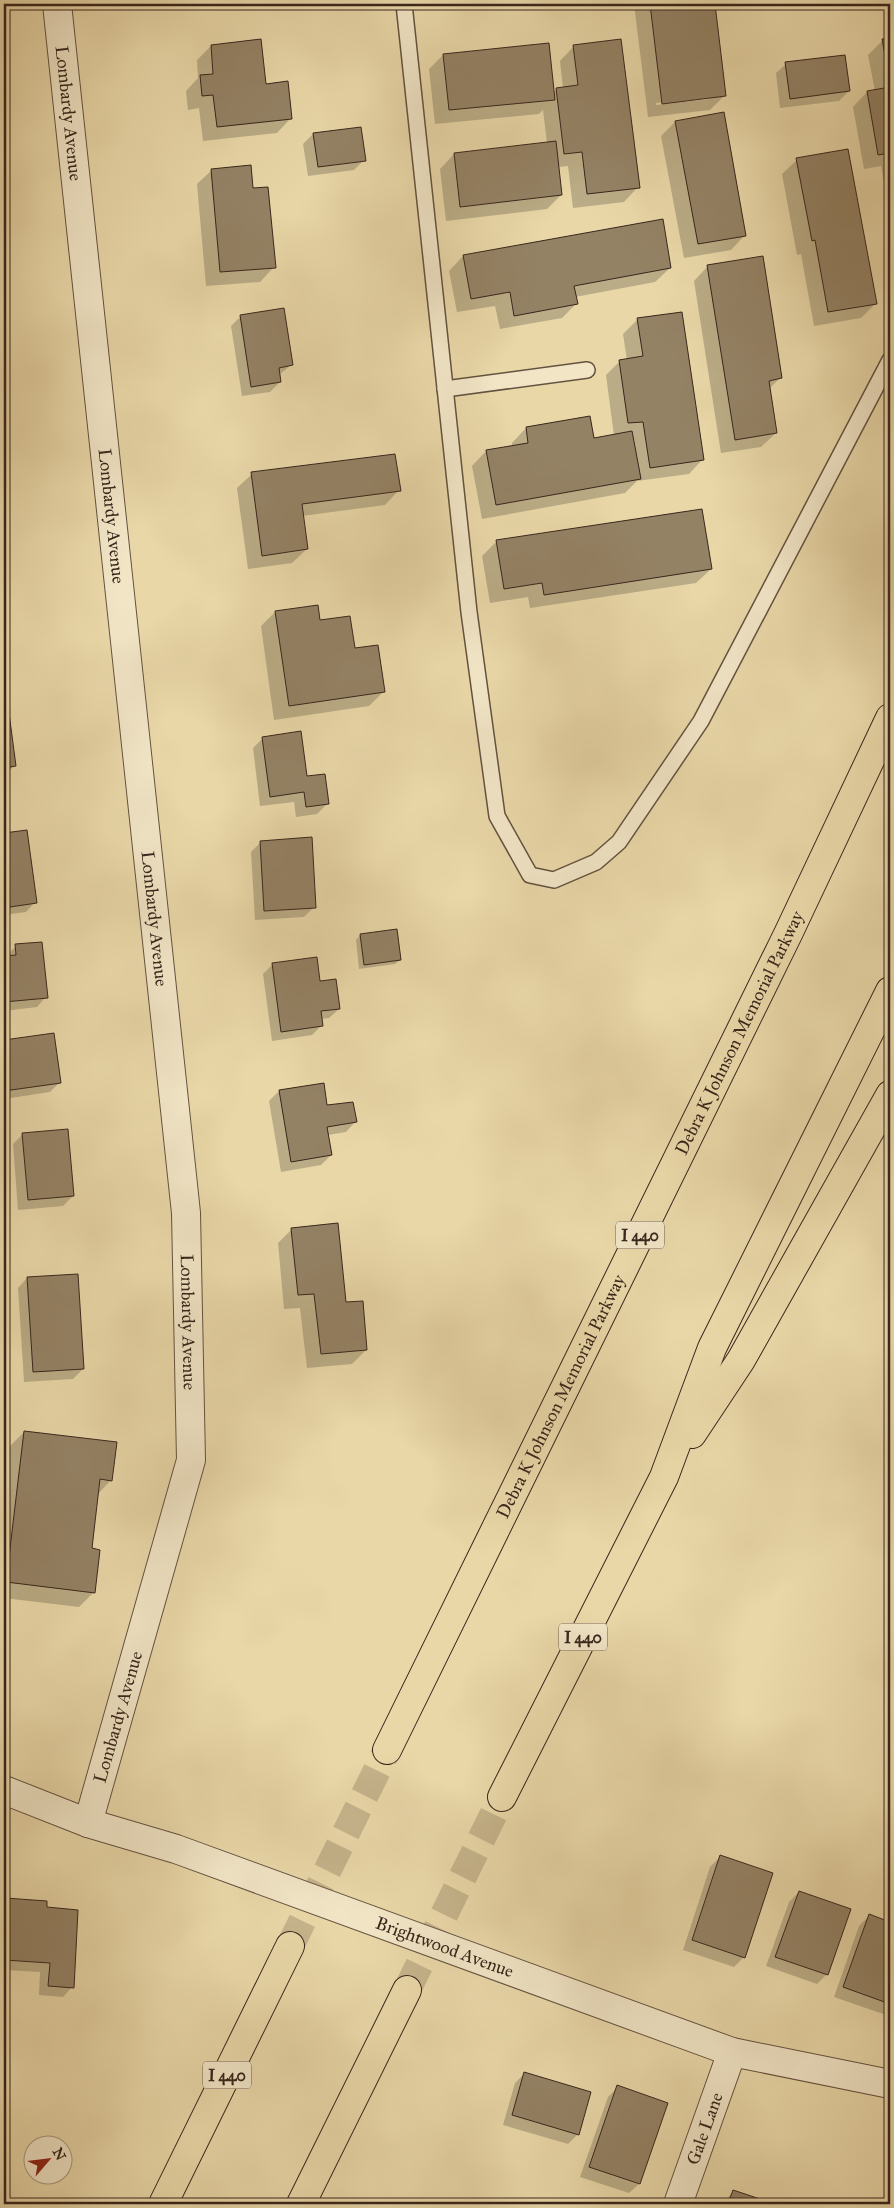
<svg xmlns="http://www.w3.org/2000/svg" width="894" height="2208" font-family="'IM FELL Great Primer',serif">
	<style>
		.shadow { fill: #0003; fill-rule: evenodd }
		.building { fill: #948265; stroke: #38261c }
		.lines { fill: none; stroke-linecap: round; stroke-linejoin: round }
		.highway-tunnel { stroke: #c6b48c; stroke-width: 28; stroke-dasharray: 28 14; stroke-linecap: butt }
		.lane-casing { stroke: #64523f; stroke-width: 18 }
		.street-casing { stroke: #64523f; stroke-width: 30 }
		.highway-casing { stroke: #38261c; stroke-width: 30 }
		.lane { stroke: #f1e5c6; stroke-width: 15 }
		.street { stroke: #f1e5c6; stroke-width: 28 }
		.highway { stroke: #e9d7a8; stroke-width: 28 }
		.labels { text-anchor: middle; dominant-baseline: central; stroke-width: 4; stroke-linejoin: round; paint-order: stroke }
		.shield { fill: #f1e5c6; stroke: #705f4f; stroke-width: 1 }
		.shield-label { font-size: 16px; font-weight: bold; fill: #38261c }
		.street-label { font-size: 18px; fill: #38261c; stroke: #f1e5c6 }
	</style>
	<rect width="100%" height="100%" fill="#e9d7a8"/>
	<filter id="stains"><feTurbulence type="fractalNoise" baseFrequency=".004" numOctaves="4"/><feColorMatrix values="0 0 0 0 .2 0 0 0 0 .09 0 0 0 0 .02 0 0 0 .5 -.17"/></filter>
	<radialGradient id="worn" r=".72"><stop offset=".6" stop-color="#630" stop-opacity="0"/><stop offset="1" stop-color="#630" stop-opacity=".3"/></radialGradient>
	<!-- shadow -->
	<g class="shadow">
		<path d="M634,4H714L724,96L710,110L648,117ZM710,97V99L656,105V103Z"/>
		<polygon points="890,6 890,21 888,9"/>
		<polygon points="890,39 890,210 889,210 881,166 864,169 853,107 867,92 875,91 868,55 883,40"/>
		<polygon points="211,46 265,86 291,118 277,133 203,141 199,108 188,110 186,91 198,78 197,60"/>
		<polygon points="574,46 638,187 624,202 573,208 568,166 558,167 561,195 547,209 446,221 440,169 454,154 547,143 543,110 539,114 435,124 429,69 443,55 553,93 557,89 563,88 560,61"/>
		<polygon points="786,64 849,91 839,101 780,108 776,73"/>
		<polygon points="723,113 745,235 731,250 684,258 661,136 675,122"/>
		<polygon points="313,134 364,160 354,170 308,176 303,144"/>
		<polygon points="797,160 876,303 861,318 814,326 801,254 797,255 782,174"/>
		<polygon points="212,170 252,189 274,267 260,282 206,286 197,184"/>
		<polygon points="463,256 670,268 655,282 575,297 576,304 562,318 500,329 495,306 457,312 449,271"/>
		<polygon points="708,266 780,378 769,389 776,433 761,447 721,453 694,281"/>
		<polygon points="241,316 291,365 279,375 280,382 270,392 242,396 231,326"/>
		<polygon points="638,319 703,459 689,474 637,481 625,493 482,519 472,466 486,451 512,447 512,443 526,428 593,439 614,436 606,375 620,361 627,360 623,334"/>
		<polygon points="252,474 399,490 385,505 302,516 307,549 292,563 248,569 237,488"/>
		<polygon points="497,541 711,569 696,583 530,608 528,597 490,603 482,556"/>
		<polygon points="317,606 319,622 354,649 383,692 369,706 274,720 261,626 275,612"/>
		<polygon points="6,699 14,766 4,776 4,700"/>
		<polygon points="263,738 306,778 327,804 317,814 296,817 294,802 260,806 253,748"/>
		<polygon points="26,831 35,902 26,912 4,915 4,834"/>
		<polygon points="261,842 314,907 304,917 255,920 251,852"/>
		<polygon points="360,935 400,960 395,964 359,969 356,940"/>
		<polygon points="16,946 46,997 37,1007 4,1011 4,958"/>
		<polygon points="273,964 319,982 339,1009 329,1018 321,1019 322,1025 312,1035 272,1041 263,974"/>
		<polygon points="53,1034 60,1082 50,1092 4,1099 4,1041"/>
		<polygon points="279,1091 326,1107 355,1122 346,1132 328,1135 331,1155 321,1165 281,1172 269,1101"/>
		<polygon points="23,1134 73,1196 63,1206 18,1210 13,1144"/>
		<polygon points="292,1229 345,1304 366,1350 352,1364 307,1368 300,1308 284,1309 278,1243"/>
		<polygon points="27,1278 83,1369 73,1379 24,1382 18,1288"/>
		<polygon points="890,1355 890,1407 889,1407 888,1358"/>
		<polygon points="24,1432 111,1480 97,1495 90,1549 93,1593 79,1607 4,1598 4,1498 10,1446"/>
		<polygon points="720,1857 744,1957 734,1967 683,1950 710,1867"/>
		<polygon points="799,1892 827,1974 817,1984 766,1966 789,1902"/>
		<polygon points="6,1900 46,1909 72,1987 63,1997 39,1995 40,1972 4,1970 4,1901"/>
		<polygon points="869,1916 890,1923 890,2011 886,2015 834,1997 859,1926"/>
		<polygon points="525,2073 578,2134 568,2144 503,2125 515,2083"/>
		<polygon points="618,2087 639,2184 629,2193 580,2177 608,2097"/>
		<polygon points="733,2191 771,2204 723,2204"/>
	</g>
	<!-- building -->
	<g class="building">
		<polygon points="650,4 715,4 726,96 662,104"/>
		<polygon points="890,38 890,83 882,39"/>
		<polygon points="261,39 266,84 288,81 292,119 217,127 213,95 202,96 200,75 213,74 211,45"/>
		<polygon points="621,39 640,188 587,194 582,152 564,154 556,88 578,85 573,45"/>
		<polygon points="549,43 555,100 449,110 443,54"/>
		<polygon points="845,55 850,91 790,99 785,62"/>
		<polygon points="890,87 890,153 878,155 867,91"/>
		<polygon points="724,112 746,236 698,244 675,121"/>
		<polygon points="361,127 366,161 318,167 313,133"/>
		<polygon points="556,141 562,195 460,207 454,153"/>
		<polygon points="848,149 877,304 828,312 815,240 812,241 796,158"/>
		<polygon points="251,165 253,188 268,187 276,268 220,272 211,169"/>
		<polygon points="663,219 671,268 574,286 578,304 514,316 510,292 471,299 463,255"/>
		<polygon points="763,256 782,378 769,381 777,433 735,440 707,265"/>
		<polygon points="284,308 293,365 279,368 281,382 251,387 240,315"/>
		<polygon points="682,312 704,460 650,468 643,422 628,423 619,360 643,356 637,318"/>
		<polygon points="590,416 594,438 632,431 641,479 496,505 486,450 528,443 526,427"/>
		<polygon points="395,454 401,491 302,504 308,549 262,556 251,472"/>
		<polygon points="702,509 712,569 544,595 542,583 504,589 496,540"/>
		<polygon points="318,605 320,620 350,616 355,648 378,645 385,692 289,706 275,611"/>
		<polygon points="4,698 7,698 16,766 4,768"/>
		<polygon points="301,731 307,776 325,774 329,804 306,807 304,792 270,797 262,737"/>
		<polygon points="27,830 37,903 10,907 8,894 4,895 4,833"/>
		<polygon points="312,837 316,908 264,911 260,841"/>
		<polygon points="397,929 401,960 364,965 360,934"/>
		<polygon points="42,942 48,998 4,1002 4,956 16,955 15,944"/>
		<polygon points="317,957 320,981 336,979 340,1009 321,1011 323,1026 281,1032 272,963"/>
		<polygon points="54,1033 61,1083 4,1091 4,1040"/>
		<polygon points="324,1083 327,1105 353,1102 357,1122 327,1127 332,1155 291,1162 279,1090"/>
		<polygon points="68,1129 74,1196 28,1200 22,1133"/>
		<polygon points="338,1223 346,1302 363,1301 367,1350 321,1354 314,1294 298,1295 291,1228"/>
		<polygon points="78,1274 84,1369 33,1372 27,1277"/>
		<polygon points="24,1431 117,1442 112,1481 100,1479 92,1548 100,1550 95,1593 6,1582"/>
		<polygon points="720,1855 773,1873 745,1958 692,1940"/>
		<polygon points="799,1891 851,1909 828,1975 775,1957"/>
		<polygon points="5,1898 47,1901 47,1907 78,1910 74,1988 48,1986 50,1963 4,1960"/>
		<polygon points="869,1914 890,1922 890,2004 843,1987"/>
		<polygon points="524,2072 591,2092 579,2135 512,2115"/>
		<polygon points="617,2085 668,2103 640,2184 589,2167"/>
		<polygon points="733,2190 775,2204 728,2204"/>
	</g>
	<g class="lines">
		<!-- highway-tunnel -->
		<g class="highway-tunnel">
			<polyline points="290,1946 387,1750"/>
			<polyline points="407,1990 502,1797"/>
		</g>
		<defs>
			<g id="lane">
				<polyline points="404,4 469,612 497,816 530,875 554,880 596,862 619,842 701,721 890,360"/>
				<polyline points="445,389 587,370"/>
			</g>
			<g id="street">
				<path id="s1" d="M57,4L186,1213L191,1460L88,1823"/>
				<path id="s2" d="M4,1790L88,1823L176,1849L732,2052L890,2084"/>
				<path id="s3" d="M678,2204L732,2052"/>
			</g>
			<g id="highway">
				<polyline points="692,1434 741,1360 890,1095"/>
				<path id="s4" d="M387,1750L788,934L890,718"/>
				<polyline points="502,1797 664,1477 712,1348 890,991"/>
				<polyline points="163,2204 290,1946"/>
				<polyline points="301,2204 407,1990"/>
			</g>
		</defs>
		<!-- lane casing -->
		<use href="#lane" class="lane-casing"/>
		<!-- street casing -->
		<use href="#street" class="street-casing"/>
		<!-- highway casing -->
		<use href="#highway" class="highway-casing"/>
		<!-- lane -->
		<use href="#lane" class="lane"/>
		<!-- street -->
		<use href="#street" class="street"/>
		<!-- highway -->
		<use href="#highway" class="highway"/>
	</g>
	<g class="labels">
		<!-- shield labels -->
		<g class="shield">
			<rect x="616" y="1221.5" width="48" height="27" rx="4"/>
			<rect x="559" y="1623.5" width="48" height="27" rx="4"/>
			<rect x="203" y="2061.5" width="48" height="27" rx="4"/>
		</g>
		<g class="shield-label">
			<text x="640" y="1235">I 440</text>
			<text x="583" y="1637">I 440</text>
			<text x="227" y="2075">I 440</text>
		</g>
		<!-- street labels -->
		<g class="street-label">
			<text stroke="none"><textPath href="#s1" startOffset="110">Lombardy Avenue</textPath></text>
			<text stroke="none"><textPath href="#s1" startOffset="515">Lombardy Avenue</textPath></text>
			<text stroke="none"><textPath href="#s1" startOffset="920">Lombardy Avenue</textPath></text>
			<text stroke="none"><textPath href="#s4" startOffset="799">Debra K Johnson Memorial Parkway</textPath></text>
			<text stroke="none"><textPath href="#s1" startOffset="1325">Lombardy Avenue</textPath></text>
			<text stroke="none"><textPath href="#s4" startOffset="394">Debra K Johnson Memorial Parkway</textPath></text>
			<text transform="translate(118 1717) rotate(-74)">Lombardy Avenue</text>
			<text stroke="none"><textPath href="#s2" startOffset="468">Brightwood Avenue</textPath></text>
			<text stroke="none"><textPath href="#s3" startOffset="80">Gale Lane</textPath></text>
		</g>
	</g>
	<!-- margin -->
	<rect width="894" height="2208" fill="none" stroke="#e9d7a8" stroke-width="20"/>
	<rect x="5" y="5" width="884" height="2198" fill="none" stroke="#38261c" stroke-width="2.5"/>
	<rect x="10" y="10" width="874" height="2188" fill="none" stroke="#38261c"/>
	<!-- north arrow -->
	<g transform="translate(48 2160) rotate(62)"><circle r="24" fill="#f1e5c6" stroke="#a79982"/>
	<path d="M0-4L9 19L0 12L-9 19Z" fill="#8f2418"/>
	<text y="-8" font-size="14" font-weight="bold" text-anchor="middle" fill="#38261c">N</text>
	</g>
	<rect width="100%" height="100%" filter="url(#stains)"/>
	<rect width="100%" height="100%" fill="url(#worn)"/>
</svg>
